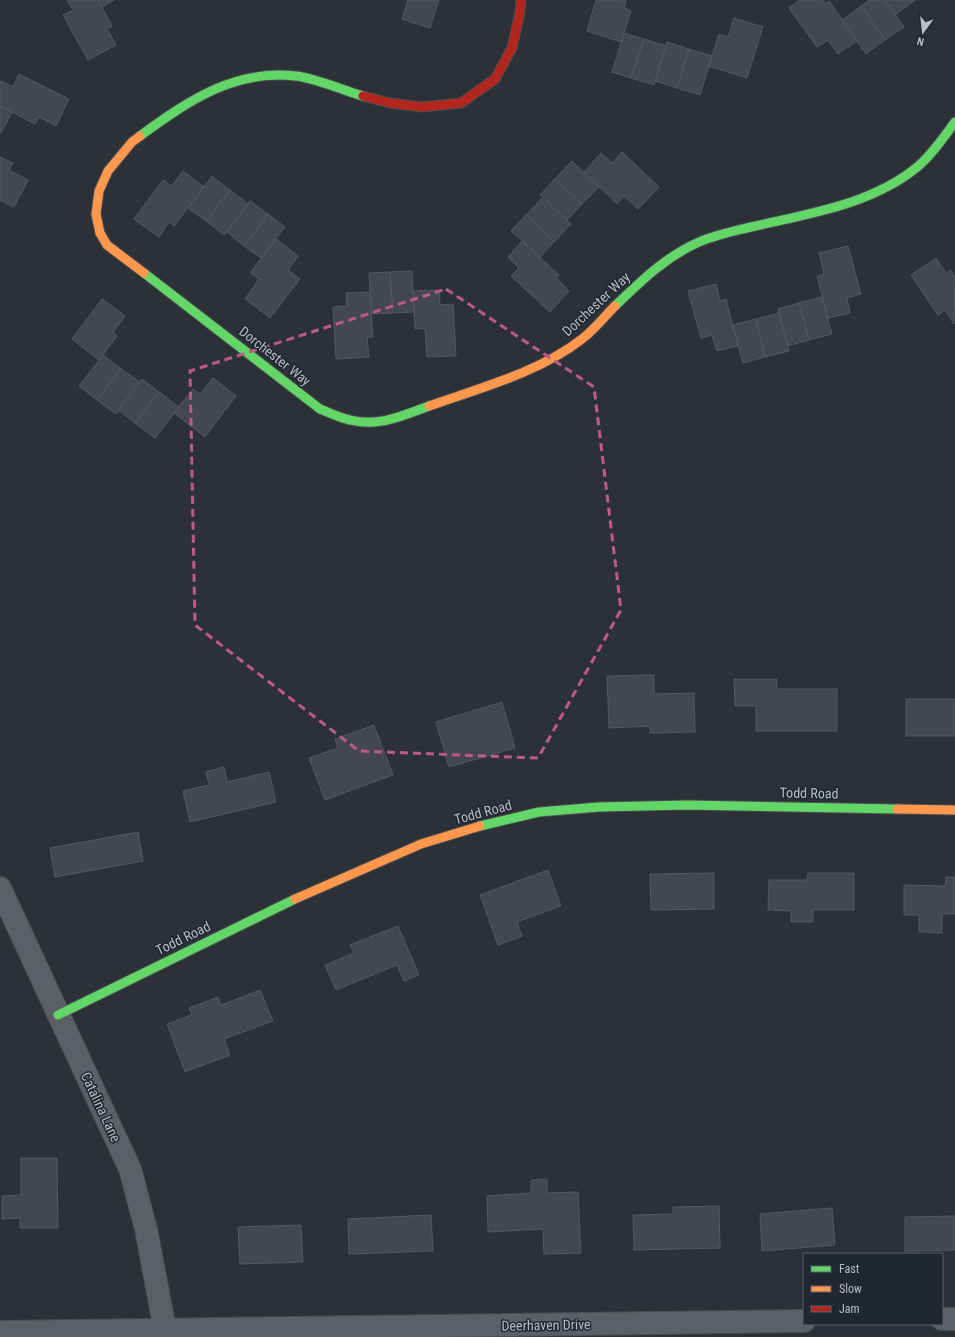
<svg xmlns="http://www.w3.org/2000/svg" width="955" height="1337" font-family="'Roboto Condensed',sans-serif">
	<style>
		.building { fill: #44484e; stroke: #54585f }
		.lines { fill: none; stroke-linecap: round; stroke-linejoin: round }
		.street-casing { stroke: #4a4d52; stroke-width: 24 }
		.fast-casing { stroke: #4a4d52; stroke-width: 11 }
		.slow-casing { stroke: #4a4d52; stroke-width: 11 }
		.jam-casing { stroke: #4a4d52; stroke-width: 11 }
		.street { stroke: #5c5f65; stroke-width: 22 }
		.fast { stroke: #63d668; stroke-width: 9 }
		.slow { stroke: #ff974d; stroke-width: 9 }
		.jam { stroke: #b3261e; stroke-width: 9 }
		.marked { fill: none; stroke: #be5a86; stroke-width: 3; stroke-dasharray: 8 5; stroke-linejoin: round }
		.labels { text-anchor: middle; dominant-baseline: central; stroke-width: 3; stroke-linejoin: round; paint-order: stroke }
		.street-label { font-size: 14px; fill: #b7bdc7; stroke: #202731 }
	</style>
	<rect width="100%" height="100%" fill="#2c3137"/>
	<!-- building -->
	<g class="building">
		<polygon points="67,0 98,0 112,26 107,29 116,45 88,60 63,15 73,10"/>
		<polygon points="98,0 114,0 102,7"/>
		<polygon points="408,0 439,0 430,28 402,19"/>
		<polygon points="596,0 626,0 624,8 631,11 621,42 587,31"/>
		<polygon points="800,0 822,0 825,4 829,1 857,41 838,54 828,40 817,47 789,8"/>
		<polygon points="870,0 885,0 904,27 885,40 861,6"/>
		<polygon points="885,0 915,0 895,15"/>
		<polygon points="861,6 885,40 866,54 842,20"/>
		<polygon points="734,18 763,27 747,78 709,66 719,34 728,37"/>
		<polygon points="624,33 644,39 631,78 612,72"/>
		<polygon points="644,39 666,46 654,85 631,78"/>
		<polygon points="667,42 689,49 677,88 655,81"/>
		<polygon points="689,49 712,56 700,95 677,88"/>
		<polygon points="19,74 69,99 56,126 39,117 35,124 0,106 0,84 1,81 13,87"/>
		<polygon points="0,106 12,112 1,133 0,132"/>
		<polygon points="622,152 659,187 638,209 624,196 617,204 584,172 601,153 612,163"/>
		<polygon points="0,157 13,163 9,170 28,180 14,207 0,200"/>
		<polygon points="572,161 599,187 582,204 555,179"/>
		<polygon points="183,171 204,187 174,226 169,222 159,237 134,219 163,180 172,186"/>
		<polygon points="212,176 230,190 206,221 188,208"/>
		<polygon points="555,179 582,204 567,220 540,195"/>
		<polygon points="230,190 248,204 224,235 206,221"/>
		<polygon points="543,197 571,224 554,242 526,215"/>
		<polygon points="250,201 268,214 244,246 227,232"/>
		<polygon points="268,214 285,227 261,258 244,246"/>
		<polygon points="526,215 554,242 540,257 511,231"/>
		<polygon points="276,239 298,256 288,270 300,279 270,318 245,299 259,279 250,273"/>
		<polygon points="522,241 559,275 556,278 569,291 550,312 511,276 519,268 508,257"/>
		<polygon points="848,246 861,294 847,298 850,313 828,318 817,276 824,274 819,253"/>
		<polygon points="936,258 946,273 951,270 955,277 954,324 945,310 938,315 911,275"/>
		<polygon points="412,271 414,312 393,313 390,272"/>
		<polygon points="390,272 393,313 371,314 369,273"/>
		<polygon points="716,284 720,301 726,299 738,346 717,351 712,335 701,338 688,291"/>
		<polygon points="439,290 440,305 453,304 456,356 427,357 425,329 415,329 413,291"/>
		<polygon points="370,292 373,337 367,337 369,357 336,359 333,307 347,306 346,293"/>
		<polygon points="822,297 832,334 809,340 799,303"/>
		<polygon points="102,299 125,316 113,332 117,336 99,360 72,339"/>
		<polygon points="799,303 809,340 787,346 778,309"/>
		<polygon points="779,313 789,351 765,357 756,319"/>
		<polygon points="756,319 765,357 743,363 733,325"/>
		<polygon points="103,355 121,369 97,400 79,386"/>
		<polygon points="121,369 140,382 116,414 97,400"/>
		<polygon points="213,378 236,396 205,437 174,413 193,389 200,394"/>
		<polygon points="142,379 159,392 135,423 118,410"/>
		<polygon points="159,392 179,407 155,438 135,423"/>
		<polygon points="654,675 654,694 694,693 695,732 650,733 650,726 609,728 607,676"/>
		<polygon points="734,679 777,679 776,689 837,689 837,731 756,731 756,706 735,706"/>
		<rect x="906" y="699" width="49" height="37"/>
		<polygon points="502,702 515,748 449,767 436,722"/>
		<polygon points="374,725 393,775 325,800 309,758 338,748 335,739"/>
		<polygon points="224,767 227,782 269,772 276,802 190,822 183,791 209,785 206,772"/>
		<polygon points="138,832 143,861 55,877 50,848"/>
		<polygon points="548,870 561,906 517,922 522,936 498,945 480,895"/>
		<polygon points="714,873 714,909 651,910 650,874"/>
		<polygon points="808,873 854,873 854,910 813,910 813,922 791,922 791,911 768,910 769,880 807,880"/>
		<polygon points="946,877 955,877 955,914 942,914 942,933 919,932 919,915 904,915 904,885 945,886"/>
		<polygon points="398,926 419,975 404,981 397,965 336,990 325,965 354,953 350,945"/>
		<polygon points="260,990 273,1021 224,1039 230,1055 185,1072 167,1024 192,1015 189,1008 218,997 221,1005"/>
		<polygon points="21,1158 57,1158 58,1228 20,1228 20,1218 2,1219 2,1196 21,1195"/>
		<polygon points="547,1179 547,1193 578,1192 581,1253 544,1254 543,1229 488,1232 487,1196 531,1193 531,1180"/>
		<polygon points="719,1206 720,1248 634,1250 633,1215 673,1214 673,1207"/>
		<polygon points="832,1208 835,1245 762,1251 760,1214"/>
		<polygon points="431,1215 433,1251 349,1254 348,1219"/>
		<polygon points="955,1216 955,1250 905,1251 905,1217"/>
		<polygon points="301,1225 303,1262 240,1264 238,1227"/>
	</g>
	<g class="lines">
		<defs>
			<g id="street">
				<polyline points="0,888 130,1169 146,1229 165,1330 165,1337"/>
				<polyline points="942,1319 955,1319"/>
				<polyline points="0,1332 804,1321"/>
			</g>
			<g id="fast">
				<path d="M140,136C188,101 234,69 296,76C319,79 341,90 363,96"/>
				<path d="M144,273L320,409C330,413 340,418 350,420C379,427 402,416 429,406"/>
				<path d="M615,306C641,281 665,257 699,242C715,235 734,231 751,227C807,214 870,205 916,168C931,156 943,138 955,122"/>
				<polyline points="480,826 539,812 599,807 688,805 897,809"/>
				<polyline points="58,1015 295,899"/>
			</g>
			<g id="slow">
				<polyline points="140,136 132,142 108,171 99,191 96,214 100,233 107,245 144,273"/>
				<path d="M429,406C480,388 540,372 582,339C595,329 604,317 615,306"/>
				<polyline points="897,809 955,810"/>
				<polyline points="295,899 421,844 480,826"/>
			</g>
			<polyline id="jam" points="363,96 390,103 422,107 461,103 495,79 512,48 520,12 521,0"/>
		</defs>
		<!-- street casing -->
		<use href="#street" class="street-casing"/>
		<!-- fast casing -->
		<use href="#fast" class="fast-casing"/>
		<!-- slow casing -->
		<use href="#slow" class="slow-casing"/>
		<!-- jam casing -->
		<use href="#jam" class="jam-casing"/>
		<!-- street -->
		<use href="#street" class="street"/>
		<!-- fast -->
		<use href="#fast" class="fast"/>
		<!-- slow -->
		<use href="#slow" class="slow"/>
		<!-- jam -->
		<use href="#jam" class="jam"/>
	</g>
	<!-- marked area -->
	<path class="marked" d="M446,289L594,387L621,610L538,758L359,751L195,625L190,371Z"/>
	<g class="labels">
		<!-- street labels -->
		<g class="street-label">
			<text transform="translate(596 304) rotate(-43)">Dorchester Way</text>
			<text transform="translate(275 356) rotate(38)">Dorchester Way</text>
			<text transform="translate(809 793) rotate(1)">Todd Road</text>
			<text transform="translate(483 812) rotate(-15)">Todd Road</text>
			<text transform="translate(183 938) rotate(-26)">Todd Road</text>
			<text transform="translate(101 1107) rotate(65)">Catalina Lane</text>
			<text transform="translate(546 1325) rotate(-1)">Deerhaven Drive</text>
		</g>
	</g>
	<!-- legend -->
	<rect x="803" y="1253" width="140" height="72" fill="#202731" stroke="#5c636d"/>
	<rect x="811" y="1266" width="20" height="6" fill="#63d668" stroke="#5c636d"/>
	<text x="839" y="1273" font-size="12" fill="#b7bdc7">Fast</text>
	<rect x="811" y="1286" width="20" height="6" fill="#ff974d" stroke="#5c636d"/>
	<text x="839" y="1293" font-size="12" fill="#b7bdc7">Slow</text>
	<rect x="811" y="1306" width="20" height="6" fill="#b3261e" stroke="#5c636d"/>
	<text x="839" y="1313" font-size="12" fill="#b7bdc7">Jam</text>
	<!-- north arrow -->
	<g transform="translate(923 32) rotate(195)" stroke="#202731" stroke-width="3" paint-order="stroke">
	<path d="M0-3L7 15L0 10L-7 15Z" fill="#b7bdc7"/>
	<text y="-6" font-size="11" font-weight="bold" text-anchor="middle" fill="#b7bdc7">N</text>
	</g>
</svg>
